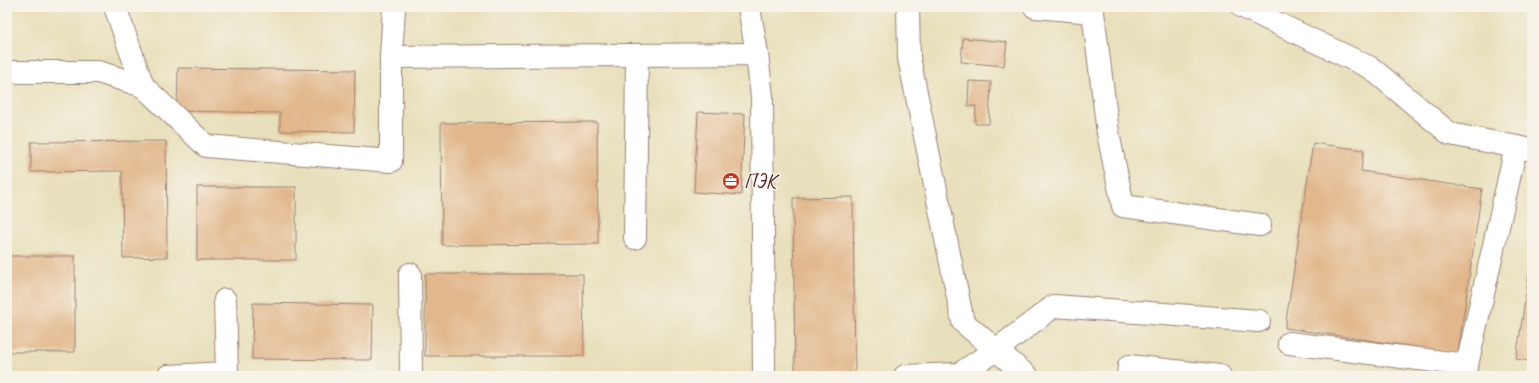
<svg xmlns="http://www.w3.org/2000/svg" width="1539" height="383" font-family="Caveat,sans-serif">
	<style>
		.building { fill: #e1b78b }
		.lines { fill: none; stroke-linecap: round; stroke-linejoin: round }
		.minor-casing { stroke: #998074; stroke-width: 24 }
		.minor { stroke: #fff; stroke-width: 22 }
		.labels { text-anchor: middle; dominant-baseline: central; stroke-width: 3; stroke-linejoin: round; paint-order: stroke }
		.poi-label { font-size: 20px; fill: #4a1f2b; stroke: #f7f3e8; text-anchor: start }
	</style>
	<rect width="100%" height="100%" fill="#f7f3e8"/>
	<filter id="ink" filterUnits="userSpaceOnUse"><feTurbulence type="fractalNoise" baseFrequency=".025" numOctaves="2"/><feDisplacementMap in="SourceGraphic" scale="8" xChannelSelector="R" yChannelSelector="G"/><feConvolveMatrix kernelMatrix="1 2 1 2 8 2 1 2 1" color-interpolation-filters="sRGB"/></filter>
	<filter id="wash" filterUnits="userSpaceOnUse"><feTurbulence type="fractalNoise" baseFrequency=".012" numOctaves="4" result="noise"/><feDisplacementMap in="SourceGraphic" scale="16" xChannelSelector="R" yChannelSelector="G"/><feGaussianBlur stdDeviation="0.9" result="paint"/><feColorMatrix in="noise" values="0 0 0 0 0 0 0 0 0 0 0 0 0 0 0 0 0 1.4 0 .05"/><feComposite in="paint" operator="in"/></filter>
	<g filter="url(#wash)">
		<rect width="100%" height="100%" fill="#e8e0bc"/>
		<g id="blocks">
			<!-- building -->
			<g class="building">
				<polygon points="963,38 1007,42 1004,66 961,62"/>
				<polygon points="178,68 355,70 354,132 280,131 280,113 177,111"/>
				<polygon points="969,81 991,82 989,124 975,124 976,106 968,106"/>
				<polygon points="698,112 745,114 741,195 694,192"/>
				<polygon points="597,122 598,244 442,245 441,123"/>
				<polygon points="166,141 167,257 123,258 122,171 31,172 31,142"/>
				<polygon points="1313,143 1364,150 1361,171 1482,189 1458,353 1285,328"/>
				<rect x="197" y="187" width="99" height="73"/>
				<polygon points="853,197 855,376 795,376 793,198"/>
				<rect x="7" y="256" width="68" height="96"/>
				<polygon points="1531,261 1532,261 1532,361 1516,359"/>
				<polygon points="425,274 583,274 584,356 425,356"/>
				<polygon points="253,303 373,305 372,360 252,359"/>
			</g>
		</g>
	</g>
	<g filter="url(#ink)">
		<use href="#blocks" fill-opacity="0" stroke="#998074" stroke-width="1"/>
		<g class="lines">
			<defs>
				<g id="minor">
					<polyline points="115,7 143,86"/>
					<polyline points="749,7 757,54"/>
					<polyline points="908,7 909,58 963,322 1027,376"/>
					<polyline points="1035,7 1093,12 1108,133 1123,206 1260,225"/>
					<polyline points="1243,7 1371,68 1450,134 1532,150"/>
					<polyline points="391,57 757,54 762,97 764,376"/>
					<polyline points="7,72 98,72 143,86 206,146 391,161 391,57 394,7"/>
					<polyline points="635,238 637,56"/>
					<polyline points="410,274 411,376"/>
					<polyline points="1289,343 1467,365 1516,147"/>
					<polyline points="168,376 227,373 225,300"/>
					<polyline points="905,376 959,374 996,350 1054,306 1259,321"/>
					<polyline points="1128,376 1129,366 1220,376"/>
				</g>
			</defs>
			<!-- minor casing -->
			<use href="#minor" class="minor-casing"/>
			<!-- minor -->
			<use href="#minor" class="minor"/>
		</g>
	</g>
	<!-- icons -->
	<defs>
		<symbol id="office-disc" viewBox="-11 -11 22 22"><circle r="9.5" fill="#c8321e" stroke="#f7f3e8"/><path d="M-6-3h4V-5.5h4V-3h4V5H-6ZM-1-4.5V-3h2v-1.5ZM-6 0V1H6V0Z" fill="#fff"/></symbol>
	</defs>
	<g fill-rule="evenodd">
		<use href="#office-disc" x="721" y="171" width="20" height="20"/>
	</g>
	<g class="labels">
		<!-- poi labels -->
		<g class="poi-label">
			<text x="744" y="181">ПЭК</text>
		</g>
	</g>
	<!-- margin -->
	<rect width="1539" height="383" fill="none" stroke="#f7f3e8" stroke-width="24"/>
</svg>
